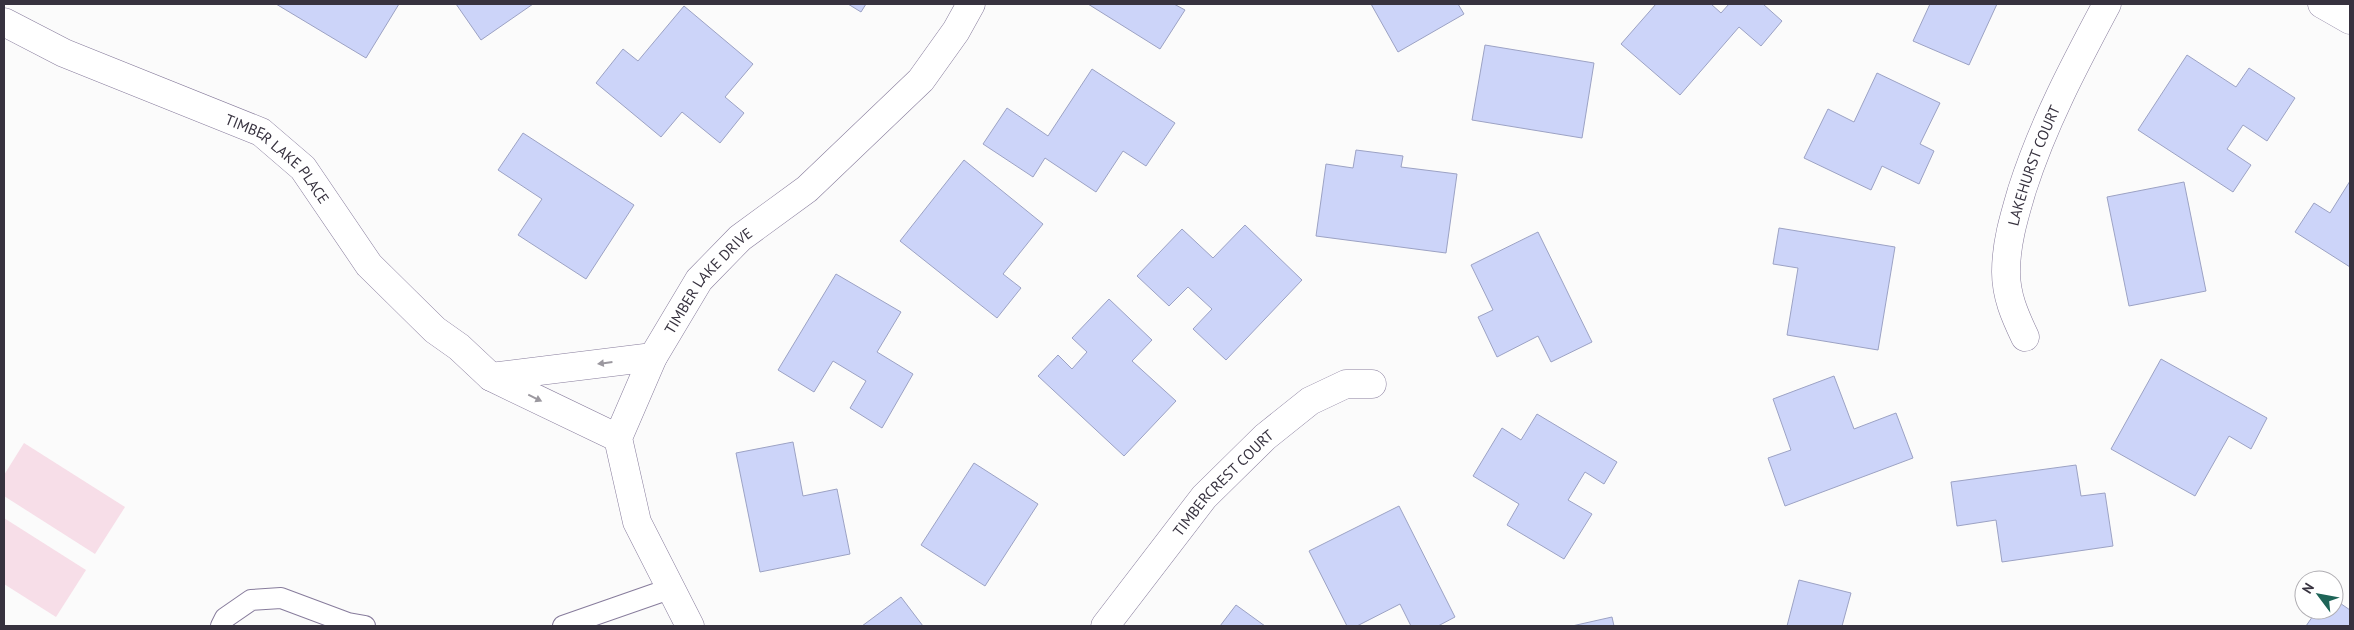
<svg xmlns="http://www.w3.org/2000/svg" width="2354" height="630" font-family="'PT Sans',sans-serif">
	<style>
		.green { fill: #f7dee8 }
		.building { fill: #ccd4f9; stroke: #9ca2c4 }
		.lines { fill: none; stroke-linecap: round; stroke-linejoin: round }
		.service-casing { stroke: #877c9c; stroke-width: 22 }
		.minor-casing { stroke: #877c9c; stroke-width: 29 }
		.service { stroke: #fff; stroke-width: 20 }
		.minor { stroke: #fff; stroke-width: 28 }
		.oneway { fill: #9b989f }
		.labels { text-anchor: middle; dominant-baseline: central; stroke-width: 4.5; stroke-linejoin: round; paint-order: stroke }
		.street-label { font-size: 15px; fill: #37323f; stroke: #fff }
	</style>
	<rect width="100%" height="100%" fill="#fbfbfb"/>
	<!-- green -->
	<g class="green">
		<polygon points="24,443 125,507 95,554 4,496 4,475"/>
		<polygon points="4,518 86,570 56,617 4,584"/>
	</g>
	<!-- building -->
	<g class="building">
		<polygon points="276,4 399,4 366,58"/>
		<polygon points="456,4 533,4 481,40"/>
		<polygon points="848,4 866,4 861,12"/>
		<polygon points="1088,4 1174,4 1185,10 1160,49"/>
		<polygon points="1371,4 1458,4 1464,14 1398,52"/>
		<polygon points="1656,4 1711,4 1721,13 1729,4 1763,4 1782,21 1761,46 1739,27 1680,95 1621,44"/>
		<polygon points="1930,4 1997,4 1969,65 1913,41"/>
		<polygon points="684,6 753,64 725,97 744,113 720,143 682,112 661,137 596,83 623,49 638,61"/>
		<polygon points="1485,45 1594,63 1582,138 1472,120"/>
		<polygon points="2187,55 2236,87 2249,68 2295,98 2267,141 2243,125 2227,149 2251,165 2233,192 2138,130"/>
		<polygon points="1092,69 1175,123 1146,166 1123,151 1096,192 1045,158 1033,177 983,144 1007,108 1048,136"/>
		<polygon points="1877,73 1940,103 1920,144 1934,151 1919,184 1882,166 1871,190 1804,158 1828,109 1854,122"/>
		<polygon points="523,133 634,205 586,279 518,235 542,199 498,170"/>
		<polygon points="1356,150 1403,156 1401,167 1457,174 1446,253 1316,236 1326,164 1353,168"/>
		<polygon points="964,160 1043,224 1003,274 1021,288 997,318 900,241"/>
		<polygon points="2350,181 2350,267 2295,232 2314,203 2330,213"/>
		<polygon points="2184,182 2206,291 2129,306 2107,197"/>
		<polygon points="1245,225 1302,280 1226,360 1193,329 1212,309 1188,287 1169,306 1137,276 1182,229 1213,258"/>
		<polygon points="1779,228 1895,247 1878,350 1787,335 1798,268 1773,264"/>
		<polygon points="1538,232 1592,342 1551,362 1538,336 1497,357 1478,317 1493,310 1471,265"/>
		<polygon points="836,274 901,312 877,352 913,374 882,428 850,408 866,381 833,361 814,392 778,370"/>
		<polygon points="1109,299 1152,340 1132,361 1176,401 1124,456 1038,376 1058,355 1072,369 1087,352 1072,338"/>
		<polygon points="2161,359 2267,418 2251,449 2229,436 2195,496 2111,449"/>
		<polygon points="1834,376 1854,429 1896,413 1913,458 1785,506 1768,458 1791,450 1773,399"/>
		<polygon points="1537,414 1617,462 1604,484 1585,472 1568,500 1592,514 1564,559 1507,525 1519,504 1473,476 1502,428 1521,440"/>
		<polygon points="793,442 803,496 837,489 850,554 760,572 736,453"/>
		<polygon points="974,463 1038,504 985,586 921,545"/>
		<polygon points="2076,465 2081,496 2105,493 2113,546 2002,562 1996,520 1957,526 1951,482"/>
		<polygon points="1399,506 1455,617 1438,626 1411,626 1400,604 1357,626 1347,626 1309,551"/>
		<polygon points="1799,580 1851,593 1842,626 1787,626"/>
		<polygon points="901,597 923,626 862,626"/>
		<polygon points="2334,599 2350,610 2350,626 2306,626 2317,610 2334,610"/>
		<polygon points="1236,605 1265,626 1220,626"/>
		<polygon points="1612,617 1614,626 1572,626"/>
	</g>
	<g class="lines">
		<defs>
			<g id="service">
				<polyline points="221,626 225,618 251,600 281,598 348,623 365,626"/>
				<polyline points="563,626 672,588"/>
			</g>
			<g id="minor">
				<polyline points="2322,4 2350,20"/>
				<path id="s1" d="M4,22L64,53L261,132L303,168L369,265L435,330L459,347L491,377L618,438"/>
				<path id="s2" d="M2025,337C2015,316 2006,296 2006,272C2006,243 2014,217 2022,190C2043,124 2075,64 2107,4"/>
				<polyline points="491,377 653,357"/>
				<path id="s3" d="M690,626L637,522L618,438L653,357L699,280L740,238L807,189L921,80L956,31L971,4"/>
				<path id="s4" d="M1105,626L1204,497L1265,437L1310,401L1346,384H1372"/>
			</g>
		</defs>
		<!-- service casing -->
		<use href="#service" class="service-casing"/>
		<!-- minor casing -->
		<use href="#minor" class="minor-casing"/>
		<!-- service -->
		<use href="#service" class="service"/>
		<!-- minor -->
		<use href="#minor" class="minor"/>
	</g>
	<!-- one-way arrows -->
	<defs><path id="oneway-solid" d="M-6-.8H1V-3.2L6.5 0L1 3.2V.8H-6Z" transform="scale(1.25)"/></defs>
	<g class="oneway">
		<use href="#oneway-solid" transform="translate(605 363) rotate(173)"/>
		<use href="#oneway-solid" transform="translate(535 398) rotate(26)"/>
	</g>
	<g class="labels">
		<!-- street labels -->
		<g class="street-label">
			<text stroke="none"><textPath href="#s1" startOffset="309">TIMBER LAKE PLACE</textPath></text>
			<text stroke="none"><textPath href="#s2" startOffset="179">LAKEHURST COURT</textPath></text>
			<text stroke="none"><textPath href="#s3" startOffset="386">TIMBER LAKE DRIVE</textPath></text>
			<text stroke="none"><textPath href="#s4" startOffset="186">TIMBERCREST COURT</textPath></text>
		</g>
	</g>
	<!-- border -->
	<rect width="2354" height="630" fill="none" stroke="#37323f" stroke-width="10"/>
	<!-- north arrow -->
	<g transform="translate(2319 595) rotate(302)"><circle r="24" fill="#ffffff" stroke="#afadb2"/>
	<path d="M0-4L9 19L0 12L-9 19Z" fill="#1e6457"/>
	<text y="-8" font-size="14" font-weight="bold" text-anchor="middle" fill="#37323f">N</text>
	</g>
</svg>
